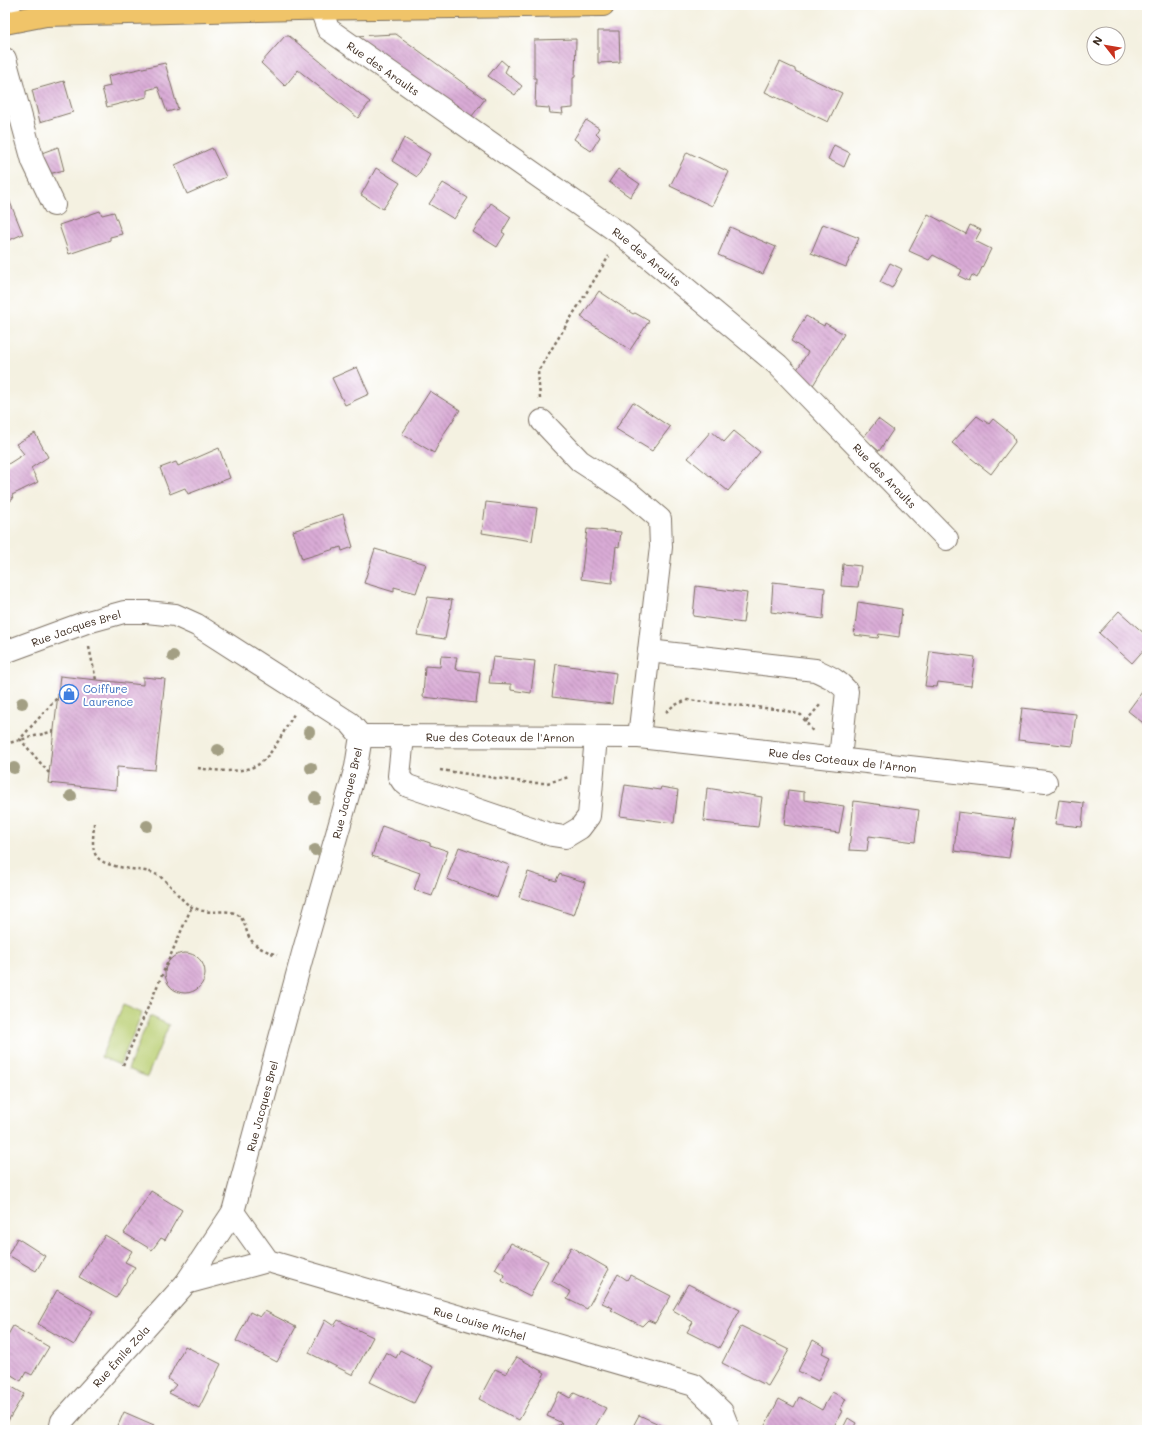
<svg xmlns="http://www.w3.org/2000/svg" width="1152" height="1435" font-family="Mali,sans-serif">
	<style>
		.green { fill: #bacf73; stroke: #7a7c48 }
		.building { fill: url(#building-back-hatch) }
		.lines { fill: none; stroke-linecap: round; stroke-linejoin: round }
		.minor-casing { stroke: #7c7062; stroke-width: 24 }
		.major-casing { stroke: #7c7062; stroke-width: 24 }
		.path { stroke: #7c7062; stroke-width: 2.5; stroke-dasharray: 3 3; stroke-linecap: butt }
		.minor { stroke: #fff; stroke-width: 22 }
		.major { stroke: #f0c469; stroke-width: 22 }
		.tree { fill: #a39f84 }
		.labels { text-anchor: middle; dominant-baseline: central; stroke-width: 4; stroke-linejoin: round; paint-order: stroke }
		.street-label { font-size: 11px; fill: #3b2a1e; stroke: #fff }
		.shop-label { font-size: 11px; fill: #366cbe; stroke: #fff; text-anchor: start }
	</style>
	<defs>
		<pattern id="building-back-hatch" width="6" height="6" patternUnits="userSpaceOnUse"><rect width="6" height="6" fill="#d9abd6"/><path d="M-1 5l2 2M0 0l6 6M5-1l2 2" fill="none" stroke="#b18bad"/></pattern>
	</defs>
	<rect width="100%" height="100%" fill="#fff"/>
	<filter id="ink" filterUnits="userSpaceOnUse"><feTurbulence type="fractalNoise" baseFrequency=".025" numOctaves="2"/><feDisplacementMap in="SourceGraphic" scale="8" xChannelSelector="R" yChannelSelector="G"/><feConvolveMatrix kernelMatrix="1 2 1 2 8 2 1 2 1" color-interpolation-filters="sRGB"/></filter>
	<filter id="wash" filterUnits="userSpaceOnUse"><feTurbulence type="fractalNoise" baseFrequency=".012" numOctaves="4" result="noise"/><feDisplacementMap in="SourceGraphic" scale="16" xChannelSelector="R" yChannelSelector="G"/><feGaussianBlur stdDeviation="0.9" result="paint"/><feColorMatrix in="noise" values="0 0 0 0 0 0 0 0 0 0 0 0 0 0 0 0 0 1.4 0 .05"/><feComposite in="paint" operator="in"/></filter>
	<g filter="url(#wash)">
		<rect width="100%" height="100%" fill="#f4f1e1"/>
		<!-- green -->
		<g class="green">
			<polygon points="123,1005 142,1013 120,1065 101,1057"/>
			<polygon points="150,1016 169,1025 147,1077 128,1069"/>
		</g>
		<g id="blocks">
			<!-- building -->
			<g class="building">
				<polygon points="598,31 619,31 620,62 598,63"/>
				<polygon points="396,34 485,99 469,120 355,36"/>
				<polygon points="285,36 289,36 370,102 358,118 298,70 285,86 261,63"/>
				<polygon points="576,39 575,77 573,78 573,108 562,109 563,114 550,113 549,108 535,107 536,78 534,78 534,40"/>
				<polygon points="501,60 508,66 505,72 522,86 515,95 488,76"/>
				<polygon points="780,62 795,69 795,71 842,93 828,122 765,92"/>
				<polygon points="165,63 178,109 167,112 158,87 147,90 147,97 107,107 102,88 110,86 108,76"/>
				<polygon points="64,81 73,112 40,122 32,90"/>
				<polygon points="586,120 599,128 596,133 600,137 591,151 574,139"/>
				<polygon points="404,138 430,154 417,177 392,161"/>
				<polygon points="834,145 850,153 844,167 828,159"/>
				<polygon points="58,147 64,170 45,175 39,154"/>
				<polygon points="212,148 226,177 187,194 175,165"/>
				<polygon points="687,152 729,172 712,206 670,186"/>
				<polygon points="376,168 400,183 383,209 361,195"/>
				<polygon points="618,169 640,184 630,197 609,182"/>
				<polygon points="443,183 468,198 454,219 429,204"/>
				<polygon points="5,190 23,234 5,242"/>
				<polygon points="491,203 511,217 502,232 505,234 497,247 473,232"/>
				<polygon points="100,211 102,215 114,212 122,234 110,237 110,240 69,254 59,225"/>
				<polygon points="928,214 966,234 970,225 981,230 975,241 991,249 977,278 972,275 969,281 959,276 962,270 933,255 929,260 909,251"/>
				<polygon points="823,224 859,238 846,267 811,253"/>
				<polygon points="730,227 776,247 763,274 718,255"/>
				<polygon points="890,263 902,269 892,288 880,282"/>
				<polygon points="599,291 633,314 635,313 649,321 630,350 581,317"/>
				<polygon points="806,316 824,326 825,323 844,334 812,387 793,376 808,352 791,341"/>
				<polygon points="357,367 369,394 345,405 332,378"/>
				<polygon points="430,391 460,410 445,432 434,453 402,434"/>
				<polygon points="633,402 670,427 652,451 616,429"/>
				<polygon points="977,416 989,424 993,419 1013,435 1015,442 991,474 952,443"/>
				<polygon points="878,419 893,430 879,451 863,438"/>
				<polygon points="711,431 724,442 734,431 760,452 728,491 688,458"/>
				<polygon points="35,433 48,457 31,468 38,482 12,495 13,499 5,504 5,466 24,454 16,444"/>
				<polygon points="219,448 230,478 188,494 185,488 170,494 160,468 176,462 178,466"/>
				<polygon points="486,502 537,508 532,541 482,533"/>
				<polygon points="343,514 353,547 342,551 341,547 302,559 293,531"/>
				<polygon points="587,529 621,532 619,547 616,546 612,583 581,579"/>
				<polygon points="375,549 426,564 416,593 394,587 394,592 364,583"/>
				<polygon points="843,564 861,566 858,587 841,586"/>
				<polygon points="773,582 825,588 823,619 771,612"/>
				<polygon points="696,586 747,593 743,623 693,616"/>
				<polygon points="428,597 452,600 445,639 417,635"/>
				<polygon points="858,602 902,609 899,637 879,634 878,638 854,635"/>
				<polygon points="1119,611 1147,636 1147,646 1132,663 1099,633"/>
				<polygon points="930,651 975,657 971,686 938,682 937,687 925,686"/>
				<polygon points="441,656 457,657 455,669 480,672 476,703 423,697 425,666 440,667"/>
				<polygon points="493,657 535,661 531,693 511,690 511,684 489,683"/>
				<polygon points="556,664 616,673 612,704 552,697"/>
				<polygon points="60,676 143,685 143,677 165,679 155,770 117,767 116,790 48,783"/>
				<polygon points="1142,692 1147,696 1147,726 1128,711"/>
				<polygon points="1022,708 1076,714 1072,746 1018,740"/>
				<polygon points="625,785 660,790 661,787 678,790 674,823 620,816"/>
				<polygon points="707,788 762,797 758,827 704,821"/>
				<polygon points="788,790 804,792 804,800 844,806 839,833 784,825"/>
				<polygon points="1059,800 1084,803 1082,827 1055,824"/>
				<polygon points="854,801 919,810 915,842 869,836 867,851 849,850"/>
				<polygon points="958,812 1015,819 1009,858 954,851"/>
				<polygon points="382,826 430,843 430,845 448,851 432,896 414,890 420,873 372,856"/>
				<polygon points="459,847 509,865 497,898 447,879"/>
				<polygon points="528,872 556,881 559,874 585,882 574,915 519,897"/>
				<circle cx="185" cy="973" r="20"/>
				<polygon points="151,1191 182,1210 165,1240 161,1238 152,1250 124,1233"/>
				<polygon points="105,1235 132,1251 125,1262 135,1267 116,1298 79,1277"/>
				<polygon points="17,1238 45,1256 36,1271 8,1255"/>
				<polygon points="511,1243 548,1261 530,1296 502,1281 504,1275 495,1269"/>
				<polygon points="571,1247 609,1269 587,1309 567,1299 571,1292 552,1281"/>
				<polygon points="618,1274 627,1280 630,1275 671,1296 655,1323 648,1320 642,1326 611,1310 613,1308 602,1303"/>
				<polygon points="688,1284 740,1310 719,1348 687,1332 693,1322 673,1310"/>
				<polygon points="57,1290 93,1311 74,1345 38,1324"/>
				<polygon points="265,1311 296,1327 277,1362 236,1341 250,1312 260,1317"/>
				<polygon points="325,1320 334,1326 338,1320 373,1337 353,1375 309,1353"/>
				<polygon points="13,1326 49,1347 32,1375 26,1372 21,1381 5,1371 5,1340"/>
				<polygon points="741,1326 789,1350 768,1386 722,1363"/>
				<polygon points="813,1340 825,1347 822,1353 830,1357 818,1381 798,1371"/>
				<polygon points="185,1346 221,1364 199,1408 169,1393 176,1385 168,1379"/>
				<polygon points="400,1350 433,1367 414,1403 370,1382 386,1352 396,1358"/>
				<polygon points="517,1357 545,1373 519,1420 479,1399 495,1369 506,1374"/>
				<polygon points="5,1383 24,1394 5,1426"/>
				<polygon points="559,1392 570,1398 574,1393 606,1408 593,1430 556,1430 557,1426 562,1423 547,1416"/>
				<polygon points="832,1392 846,1399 840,1410 842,1411 832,1430 765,1430 763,1429 779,1399 794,1407 799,1397 822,1410"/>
				<polygon points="124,1412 154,1425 151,1430 116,1430"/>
				<polygon points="639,1415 672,1430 631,1430"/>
				<polygon points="848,1418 856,1423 852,1430 842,1430"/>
			</g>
		</g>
	</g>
	<g filter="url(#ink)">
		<use href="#blocks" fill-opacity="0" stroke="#7c7062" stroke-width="1"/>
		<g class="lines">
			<defs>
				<g id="minor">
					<path id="s1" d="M321,9L328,29L622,235L778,365L947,539"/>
					<polyline points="5,12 10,5"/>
					<polyline points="5,59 33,161 54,205"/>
					<polyline points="542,421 580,461 632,495 660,519 661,547 639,737"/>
					<path d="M649,651L815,670C828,676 838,680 847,691L840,759"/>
					<path id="s2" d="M5,652L84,623L124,612H147L175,615L197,625L350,723L361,736L356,767L303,953L233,1212L186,1283L62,1421L60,1430"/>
					<path id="s3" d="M361,736L639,737L1046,782"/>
					<polyline points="403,737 399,776 403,782 408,786 552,835 565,837 580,828 589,816 596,737"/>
					<path id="s4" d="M233,1212L268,1261L694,1385L722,1412L729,1430"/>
					<polyline points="186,1283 268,1261"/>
				</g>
				<polyline id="major" points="5,23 46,15 297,9 603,5"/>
			</defs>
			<!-- minor casing -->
			<use href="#minor" class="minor-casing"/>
			<!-- major casing -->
			<use href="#major" class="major-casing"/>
			<!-- path -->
			<g class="path">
				<polyline points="540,399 538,371 609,256"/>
				<polyline points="89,647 96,680"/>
				<polyline points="666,712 673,706 687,700 784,710 801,715 814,733"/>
				<polyline points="806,721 821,704"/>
				<polyline points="5,744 54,731"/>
				<path d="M198,768C215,771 244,774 259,764C273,754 285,729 294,714"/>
				<polyline points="440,770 530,783 547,783 569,777"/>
				<polyline points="49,773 20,739 57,698"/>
				<path d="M94,823C94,834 90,850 98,858C107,868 137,869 150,872C169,877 177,899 192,907C196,908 200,911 204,911C213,913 225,910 234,913C247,918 244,931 251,940C257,948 268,952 277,955"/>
				<polyline points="123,1065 192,906"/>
			</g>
			<!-- minor -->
			<use href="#minor" class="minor"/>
			<!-- major -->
			<use href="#major" class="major"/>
		</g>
		<!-- trees -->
		<g class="tree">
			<circle cx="173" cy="656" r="6"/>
			<circle cx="22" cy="703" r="6"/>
			<circle cx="309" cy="732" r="6"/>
			<circle cx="218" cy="750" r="6"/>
			<circle cx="14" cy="768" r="6"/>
			<circle cx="311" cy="768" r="6"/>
			<circle cx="71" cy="796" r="6"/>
			<circle cx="315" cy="798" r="6"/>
			<circle cx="147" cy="826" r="6"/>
			<circle cx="315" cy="850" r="6"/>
		</g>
	</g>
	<!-- icons -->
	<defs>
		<symbol id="shop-ring" viewBox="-11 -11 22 22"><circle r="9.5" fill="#fff" stroke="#3f7fe0" stroke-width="1.5"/><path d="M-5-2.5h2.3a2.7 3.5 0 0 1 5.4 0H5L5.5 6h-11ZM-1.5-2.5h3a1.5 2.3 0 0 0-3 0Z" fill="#3f7fe0"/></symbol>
	</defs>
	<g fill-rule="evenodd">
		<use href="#shop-ring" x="58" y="683" width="22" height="22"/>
	</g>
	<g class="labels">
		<!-- street labels -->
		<g class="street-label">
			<text stroke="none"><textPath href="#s1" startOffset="89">Rue des Araults</textPath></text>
			<text stroke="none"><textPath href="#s1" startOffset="413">Rue des Araults</textPath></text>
			<text stroke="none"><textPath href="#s1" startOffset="737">Rue des Araults</textPath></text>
			<text stroke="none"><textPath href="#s2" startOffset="75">Rue Jacques Brel</textPath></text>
			<text stroke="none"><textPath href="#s3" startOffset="139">Rue des Coteaux de l'Arnon</textPath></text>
			<text stroke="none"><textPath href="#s3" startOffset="483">Rue des Coteaux de l'Arnon</textPath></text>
			<text transform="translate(347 793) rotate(-76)">Rue Jacques Brel</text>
			<text transform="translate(262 1106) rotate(-75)">Rue Jacques Brel</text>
			<text stroke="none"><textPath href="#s4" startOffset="281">Rue Louise Michel</textPath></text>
			<text transform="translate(121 1356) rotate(-48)">Rue Émile Zola</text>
		</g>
		<!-- shop labels -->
		<g class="shop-label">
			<text x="83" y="688">Coiffure<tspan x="83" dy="13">Laurence</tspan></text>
		</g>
	</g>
	<!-- margin -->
	<rect width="1152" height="1435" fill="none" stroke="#fff" stroke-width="20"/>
	<!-- north arrow -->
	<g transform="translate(1106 46) rotate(301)"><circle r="19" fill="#ffffff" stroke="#b1aaa5"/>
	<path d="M0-3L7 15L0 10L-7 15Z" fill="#c8321e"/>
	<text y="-6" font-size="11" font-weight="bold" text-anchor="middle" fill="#3b2a1e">N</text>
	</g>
</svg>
